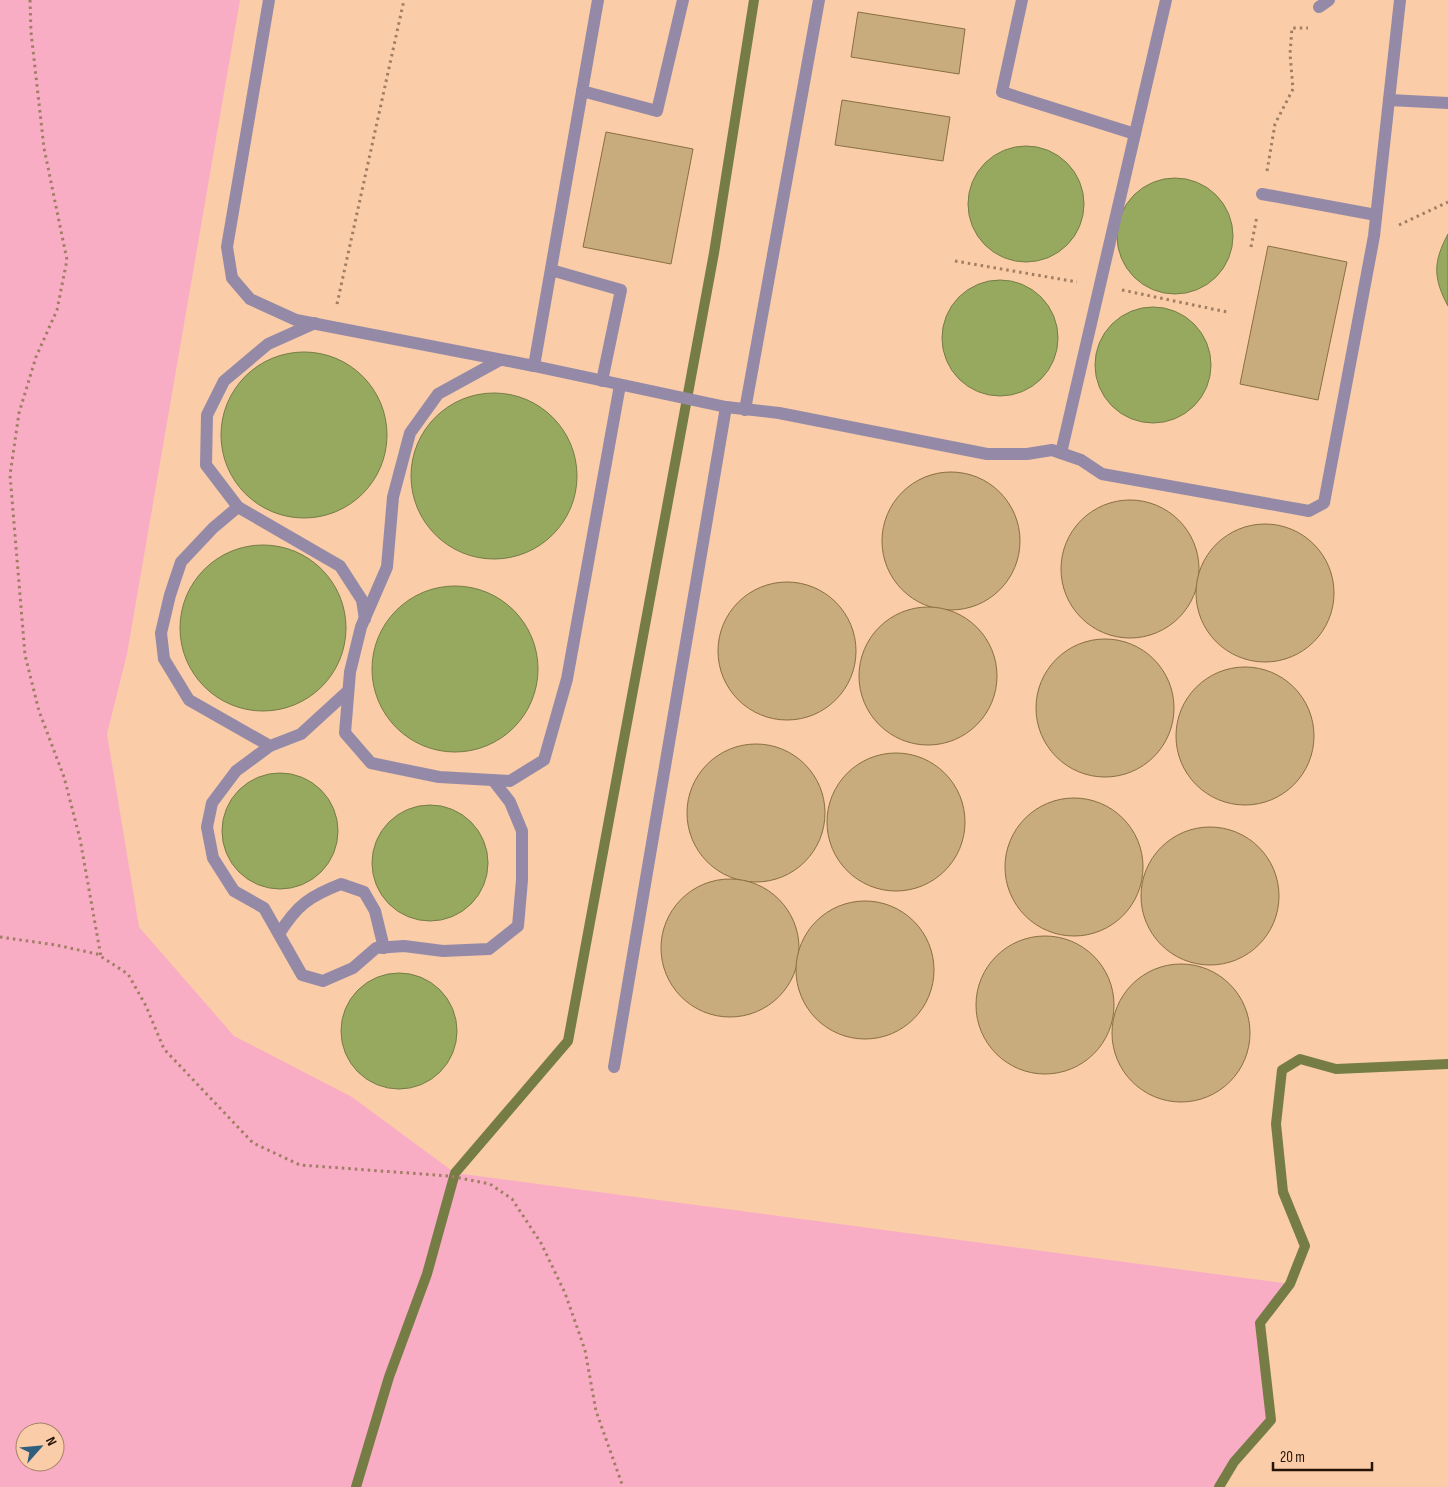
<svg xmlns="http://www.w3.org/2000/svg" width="1448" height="1487" font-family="'Sofia Sans Condensed',sans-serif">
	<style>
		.green { fill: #f9adc4; fill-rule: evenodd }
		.water { fill: #97a95f; stroke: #757d45 }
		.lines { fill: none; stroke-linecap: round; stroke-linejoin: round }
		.stream { stroke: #757d45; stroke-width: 10 }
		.building { fill: #c8ac7d; stroke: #896f41 }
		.path { stroke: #9f7e63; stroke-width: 3; stroke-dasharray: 2.5 4; stroke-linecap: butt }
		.lane { stroke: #948aa8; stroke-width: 12 }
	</style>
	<rect width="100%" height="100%" fill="#facca8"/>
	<!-- green -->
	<path class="green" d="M0,0H240L127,654L107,734L139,927L234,1036L352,1097L455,1173L1290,1284L1260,1323L1271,1420L1234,1462L1219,1487H0ZM25,1432H55V1462H25Z"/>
	<!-- water -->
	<g class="water">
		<circle cx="1026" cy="204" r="58"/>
		<circle cx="1175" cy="236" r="58"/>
		<path d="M1448,234V306C1433,278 1433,262 1448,234Z"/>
		<circle cx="1000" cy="338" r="58"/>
		<circle cx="1153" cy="365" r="58"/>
		<circle cx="304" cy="435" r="83"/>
		<circle cx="494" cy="476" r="83"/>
		<circle cx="263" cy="628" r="83"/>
		<circle cx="455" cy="669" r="83"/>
		<circle cx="280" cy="831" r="58"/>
		<circle cx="430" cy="863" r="58"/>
		<circle cx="399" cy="1031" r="58"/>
	</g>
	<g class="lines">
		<!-- stream -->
		<g class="stream">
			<polyline points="356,1487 389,1377 427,1274 455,1173 568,1041 714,253 754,0"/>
			<polyline points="1219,1487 1234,1462 1271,1420 1260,1323 1290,1284 1305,1246 1283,1192 1276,1124 1282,1070 1300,1059 1336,1069 1448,1064"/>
		</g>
	</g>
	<!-- building -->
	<g class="building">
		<polygon points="858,12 965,29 959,74 851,57"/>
		<polygon points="842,100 950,117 943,161 835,145"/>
		<polygon points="606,132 693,149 671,264 583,247"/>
		<polygon points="1268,246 1347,262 1318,400 1240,384"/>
		<circle cx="951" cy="541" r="69"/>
		<circle cx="1130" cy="569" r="69"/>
		<circle cx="1265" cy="593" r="69"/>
		<circle cx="787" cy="651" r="69"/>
		<circle cx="928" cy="676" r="69"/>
		<circle cx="1105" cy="708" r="69"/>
		<circle cx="1245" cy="736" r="69"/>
		<circle cx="756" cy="813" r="69"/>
		<circle cx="896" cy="822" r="69"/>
		<circle cx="1074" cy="867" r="69"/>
		<circle cx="1210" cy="896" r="69"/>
		<circle cx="730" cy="948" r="69"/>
		<circle cx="865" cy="970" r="69"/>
		<circle cx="1045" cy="1005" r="69"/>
		<circle cx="1181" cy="1033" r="69"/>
	</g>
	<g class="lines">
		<!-- path -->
		<g class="path">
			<polyline points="30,0 31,32 44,148 67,260 57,310 36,357 19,413 10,475 25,655 39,711 64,777 80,839 101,957"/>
			<polyline points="1267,171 1275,124 1293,89 1290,54 1292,28 1308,28"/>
			<polyline points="1399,225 1448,202"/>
			<polyline points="1251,247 1257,216"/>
			<polyline points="955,261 1077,282"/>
			<polyline points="1122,290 1227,312"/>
			<polyline points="337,304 404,0"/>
			<polyline points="0,937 56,945 97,954 128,974 146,1006 164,1049 253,1143 300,1165 449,1176 490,1184 512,1199 541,1243 565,1293 585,1350 596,1411 623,1487"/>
		</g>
		<!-- lane -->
		<g class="lane">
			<polyline points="269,0 227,247 232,278 250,299 296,320 534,366"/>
			<polyline points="598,0 534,366 726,407 779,413 987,454 1027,454 1052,450 1081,460 1102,474 1309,511 1324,503 1374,236 1400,0"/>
			<polyline points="1022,0 1002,92 1135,134"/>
			<polyline points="1319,7 1329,0"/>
			<polyline points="582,91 657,111 683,0"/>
			<polyline points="1389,100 1448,103"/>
			<polyline points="1262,194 1376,215"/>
			<polyline points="551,270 621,290 602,381"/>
			<polyline points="315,323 268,344 224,381 207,415 206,465 238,507 340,566 362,600 365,619"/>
			<polyline points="500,360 438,394 410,433 393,497 387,567 361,627 350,672 345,733 371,763 439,777 510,781 544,760 567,679 620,385"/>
			<polyline points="745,410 819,0"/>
			<polyline points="1061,453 1166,0"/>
			<polyline points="238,507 213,528 181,562 170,595 161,633 164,659 189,700 270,746 301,734 348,691"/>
			<polyline points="270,746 236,771 212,803 207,827 213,858 234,891 264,908 302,975 323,981 353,968 376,948 404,946 443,951 489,949 518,926 522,880 522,831 510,802 493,780"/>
			<path d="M279,934C297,905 310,896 341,884L364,892L375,911L384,948"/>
			<polyline points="614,1067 726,407"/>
		</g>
	</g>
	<!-- north arrow -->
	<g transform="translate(40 1447) rotate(63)"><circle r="24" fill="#facca8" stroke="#a58368"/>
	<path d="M0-4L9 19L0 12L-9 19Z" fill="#305e7d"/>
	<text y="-8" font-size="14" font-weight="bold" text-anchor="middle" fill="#251507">N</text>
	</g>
	<!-- scale -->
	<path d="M1273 1462v8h99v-8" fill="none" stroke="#251507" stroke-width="2.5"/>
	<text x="1280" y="1462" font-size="15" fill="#251507" stroke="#facca8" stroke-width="4" paint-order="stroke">20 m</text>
</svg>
